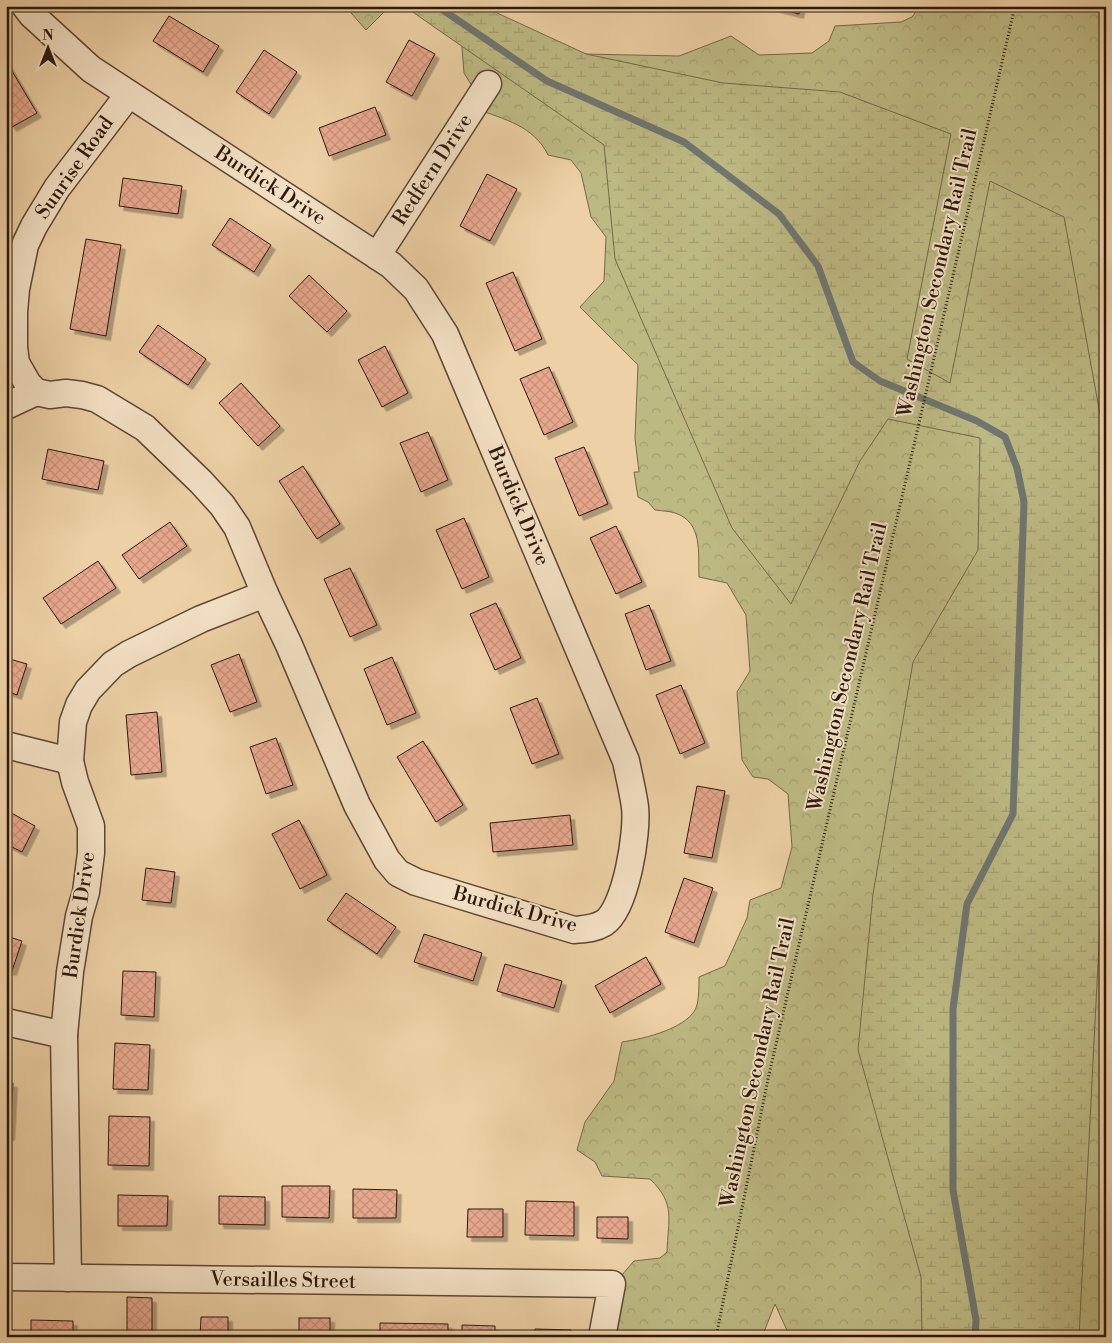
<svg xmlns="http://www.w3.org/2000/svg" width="1112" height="1343" font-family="'Libre Bodoni',serif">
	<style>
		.forest { fill: url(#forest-crowns); stroke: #746849 }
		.wetland { fill: url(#wetland-marsh); stroke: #746849 }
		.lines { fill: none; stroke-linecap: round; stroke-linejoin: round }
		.stream { stroke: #6f7670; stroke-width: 7 }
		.building { fill: url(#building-cross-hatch); stroke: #2b180f; filter: url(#shadow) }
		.street-casing { stroke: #5c4634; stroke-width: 29 }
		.path { stroke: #2b180f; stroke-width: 3; stroke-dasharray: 1 2.5; stroke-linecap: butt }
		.street { stroke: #f3e0c4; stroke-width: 26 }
		.labels { text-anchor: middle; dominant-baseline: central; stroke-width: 4; stroke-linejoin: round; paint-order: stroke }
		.street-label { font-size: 20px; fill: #2b180f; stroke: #f3e0c4 }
	</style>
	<defs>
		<pattern id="forest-crowns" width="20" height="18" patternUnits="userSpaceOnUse" patternTransform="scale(1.25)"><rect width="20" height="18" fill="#bdb983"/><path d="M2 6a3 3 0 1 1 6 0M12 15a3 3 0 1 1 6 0" fill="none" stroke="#a39e70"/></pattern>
		<pattern id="wetland-marsh" width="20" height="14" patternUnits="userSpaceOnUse" patternTransform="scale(1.25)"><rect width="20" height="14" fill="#bdb983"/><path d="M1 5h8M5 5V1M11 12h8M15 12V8" fill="none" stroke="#a39e70"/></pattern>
		<pattern id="building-cross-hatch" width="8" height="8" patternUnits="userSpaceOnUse" patternTransform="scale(1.25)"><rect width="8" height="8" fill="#e8a88e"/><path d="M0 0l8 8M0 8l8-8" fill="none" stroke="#c79079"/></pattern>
		<filter id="shadow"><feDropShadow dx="4.5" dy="4.5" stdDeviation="0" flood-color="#0004"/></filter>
	</defs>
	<rect width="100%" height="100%" fill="#edd0a5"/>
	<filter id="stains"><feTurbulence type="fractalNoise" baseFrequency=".004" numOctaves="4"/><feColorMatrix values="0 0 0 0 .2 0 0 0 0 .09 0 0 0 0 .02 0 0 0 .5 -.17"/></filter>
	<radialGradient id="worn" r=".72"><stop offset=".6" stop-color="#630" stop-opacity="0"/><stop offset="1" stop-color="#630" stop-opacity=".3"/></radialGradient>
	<!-- forest -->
	<g class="forest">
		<polygon points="345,6 398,6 386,10 366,30"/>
		<path d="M920,6H1106V1337H790L775,1304L762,1337H603L614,1284L634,1261L660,1258L667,1252C668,1219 676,1204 650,1179L602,1176L595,1162L577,1150L585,1122L614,1081L622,1042C643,1039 691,1028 697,1005C699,997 699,986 699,977L725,966L747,918L750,900L781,888L792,847L788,794L768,779L753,777L742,760L737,692L750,671L746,615L727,583L699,577C698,553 703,522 675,513C669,511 662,511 655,510L648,502L638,497L634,472H639L635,438L638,365L580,307L604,281L606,237L591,217L581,173L571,160L548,155C534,126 504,119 476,109L477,94L464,73L460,21L584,54L679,56L731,36L759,55L812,53L829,41L835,26L901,22L912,17Z"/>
	</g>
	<!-- wetland -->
	<polygon class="wetland" points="404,6 482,6 586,54 723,83 840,92 951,134 907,359 950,383 990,181 1064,217 1106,447 1106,743 1101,905 1079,1337 922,1337 921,1277 858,1050 873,894 913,662 978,550 980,438 888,419 860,461 791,604 732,528 615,259 604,145"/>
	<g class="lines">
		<!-- stream -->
		<polyline class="stream" points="437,6 547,81 684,142 779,214 818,266 853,362 880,381 977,421 1005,437 1017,468 1024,502 1013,814 967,904 953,1009 953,1190 976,1320 975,1337"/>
	</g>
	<!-- building -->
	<g class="building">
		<polygon points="768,6 801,6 799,14"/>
		<polygon points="169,16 219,46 203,72 153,41"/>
		<polygon points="409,40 435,54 412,96 386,82"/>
		<polygon points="264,50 297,72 269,114 236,92"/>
		<polygon points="6,61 37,113 12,127 6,118"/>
		<polygon points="375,107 386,135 329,156 319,128"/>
		<polygon points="487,174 517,189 490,241 460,226"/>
		<polygon points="123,178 182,186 178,214 119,206"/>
		<polygon points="230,218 271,245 254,272 212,245"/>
		<polygon points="86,239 121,245 106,336 70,329"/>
		<polygon points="513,272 542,339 515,351 486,283"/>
		<polygon points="309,275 347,311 327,332 289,296"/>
		<polygon points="158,325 206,359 188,385 139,352"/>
		<polygon points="385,346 408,393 382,407 358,360"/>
		<polygon points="549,367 573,422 544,435 520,379"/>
		<polygon points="241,383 280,426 258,446 219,403"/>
		<polygon points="428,432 448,480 421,492 400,443"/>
		<polygon points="584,447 608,504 579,516 555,458"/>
		<polygon points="48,449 104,461 98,490 42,479"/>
		<polygon points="303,466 340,524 317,539 279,481"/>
		<polygon points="464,518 489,577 462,589 436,530"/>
		<polygon points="170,522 187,546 139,579 122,555"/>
		<polygon points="616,526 642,582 616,594 590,538"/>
		<polygon points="98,561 116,588 61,624 43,598"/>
		<polygon points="350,568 377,625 350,637 324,579"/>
		<polygon points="496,603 521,658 495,670 470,614"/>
		<polygon points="649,605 671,661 646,670 625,614"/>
		<polygon points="239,654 257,702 230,712 211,665"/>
		<polygon points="392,657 416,713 387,725 364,669"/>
		<polygon points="6,658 27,664 17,695 6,691"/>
		<polygon points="681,685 705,743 680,754 656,695"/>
		<polygon points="537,698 559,754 532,764 510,708"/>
		<polygon points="157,712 162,772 131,775 126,715"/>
		<polygon points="276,738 293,785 266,794 250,747"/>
		<polygon points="423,741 463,805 436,822 397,757"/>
		<polygon points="697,786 725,791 712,858 684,853"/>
		<polygon points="6,810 35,826 22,852 6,844"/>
		<polygon points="570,815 573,845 493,852 490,823"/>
		<polygon points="299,820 327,875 300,889 272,834"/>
		<polygon points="146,868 175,872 171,903 142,900"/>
		<polygon points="684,878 713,888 694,943 665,932"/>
		<polygon points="346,893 396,927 377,954 327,920"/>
		<polygon points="424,934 482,953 473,981 414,962"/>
		<polygon points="6,936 22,941 12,971 6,970"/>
		<polygon points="646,957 661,984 610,1013 595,986"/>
		<polygon points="505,964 562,981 554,1008 497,991"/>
		<polygon points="123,971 156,972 154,1017 121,1015"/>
		<polygon points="115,1043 150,1045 148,1090 113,1089"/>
		<polygon points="6,1082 13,1083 10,1136 6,1136"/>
		<polygon points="109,1116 150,1117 149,1166 108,1165"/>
		<polygon points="282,1186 330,1186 329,1218 282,1217"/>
		<polygon points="353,1189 397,1190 396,1218 353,1218"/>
		<polygon points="118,1195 168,1196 167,1226 118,1226"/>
		<polygon points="219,1196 265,1197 265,1225 219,1224"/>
		<polygon points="526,1201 574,1202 574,1236 525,1235"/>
		<polygon points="468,1209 503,1209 503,1237 467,1237"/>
		<polygon points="597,1217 628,1217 628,1239 597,1238"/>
		<polygon points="127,1297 152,1298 152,1337 127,1337"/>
		<polygon points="201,1317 228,1317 228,1337 200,1337"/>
		<rect x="299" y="1318" width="31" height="19"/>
		<polygon points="31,1320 73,1321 73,1337 31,1337"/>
		<polygon points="380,1323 448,1324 448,1337 380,1337"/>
		<polygon points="462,1325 495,1326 495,1337 462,1337"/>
		<polygon points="535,1329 571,1330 571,1337 535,1337"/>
	</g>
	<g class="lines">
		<defs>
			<g id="street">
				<path d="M25,6L32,15L91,69L391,265L416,289L445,334L626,761C629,776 633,792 635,807C638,832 626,909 604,923C594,929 585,929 574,930L416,882L398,873L387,860L357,805L289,645L265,594L237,527L222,505L201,482L145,428L97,399L82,395L66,393L50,395L36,392L28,384L16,363L14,347V312L16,289L25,245L34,226L57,188L129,94"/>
				<polyline points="377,256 488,84"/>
				<polyline points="6,406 36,392"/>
				<polyline points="6,745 70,761"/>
				<polyline points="6,1022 64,1035"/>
				<polyline points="6,1277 612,1284 602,1337"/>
				<polyline points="68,1278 64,1035 70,972 79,916 86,892 91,853 91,826 75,782 70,761 73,722 79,705 88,690 113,664 129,654 201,619 265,594"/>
			</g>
		</defs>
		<!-- street casing -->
		<use href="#street" class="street-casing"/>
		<!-- path -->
		<polyline class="path" points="716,1337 768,1079 1015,6"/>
		<!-- street -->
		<use href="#street" class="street"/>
	</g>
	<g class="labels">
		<!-- street labels -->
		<g class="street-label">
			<text transform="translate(75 168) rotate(-55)">Sunrise Road</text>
			<text transform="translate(433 170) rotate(-57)">Redfern Drive</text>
			<text transform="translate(270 186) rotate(33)">Burdick Drive</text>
			<text transform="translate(938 273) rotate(-77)">Washington Secondary Rail Trail</text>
			<text transform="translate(518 506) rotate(67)">Burdick Drive</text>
			<text transform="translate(848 667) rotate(-77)">Washington Secondary Rail Trail</text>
			<text transform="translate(515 910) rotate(15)">Burdick Drive</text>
			<text transform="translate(80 915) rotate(-82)">Burdick Drive</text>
			<text transform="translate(758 1063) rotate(-78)">Washington Secondary Rail Trail</text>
			<text transform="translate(283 1281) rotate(1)">Versailles Street</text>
		</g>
	</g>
	<!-- margin -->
	<rect width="1112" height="1343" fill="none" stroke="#edd0a5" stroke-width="25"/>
	<rect x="8" y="8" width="1097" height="1328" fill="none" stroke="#2b180f" stroke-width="2.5"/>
	<rect x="12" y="12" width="1087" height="1318" fill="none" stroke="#2b180f"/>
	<!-- north arrow -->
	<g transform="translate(48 48)" stroke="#f3e0c4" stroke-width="4" paint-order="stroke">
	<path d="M0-4L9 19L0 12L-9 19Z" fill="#2b180f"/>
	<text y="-8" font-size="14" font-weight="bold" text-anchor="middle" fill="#2b180f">N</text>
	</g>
	<rect width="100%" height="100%" filter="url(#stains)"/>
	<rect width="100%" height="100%" fill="url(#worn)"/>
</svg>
